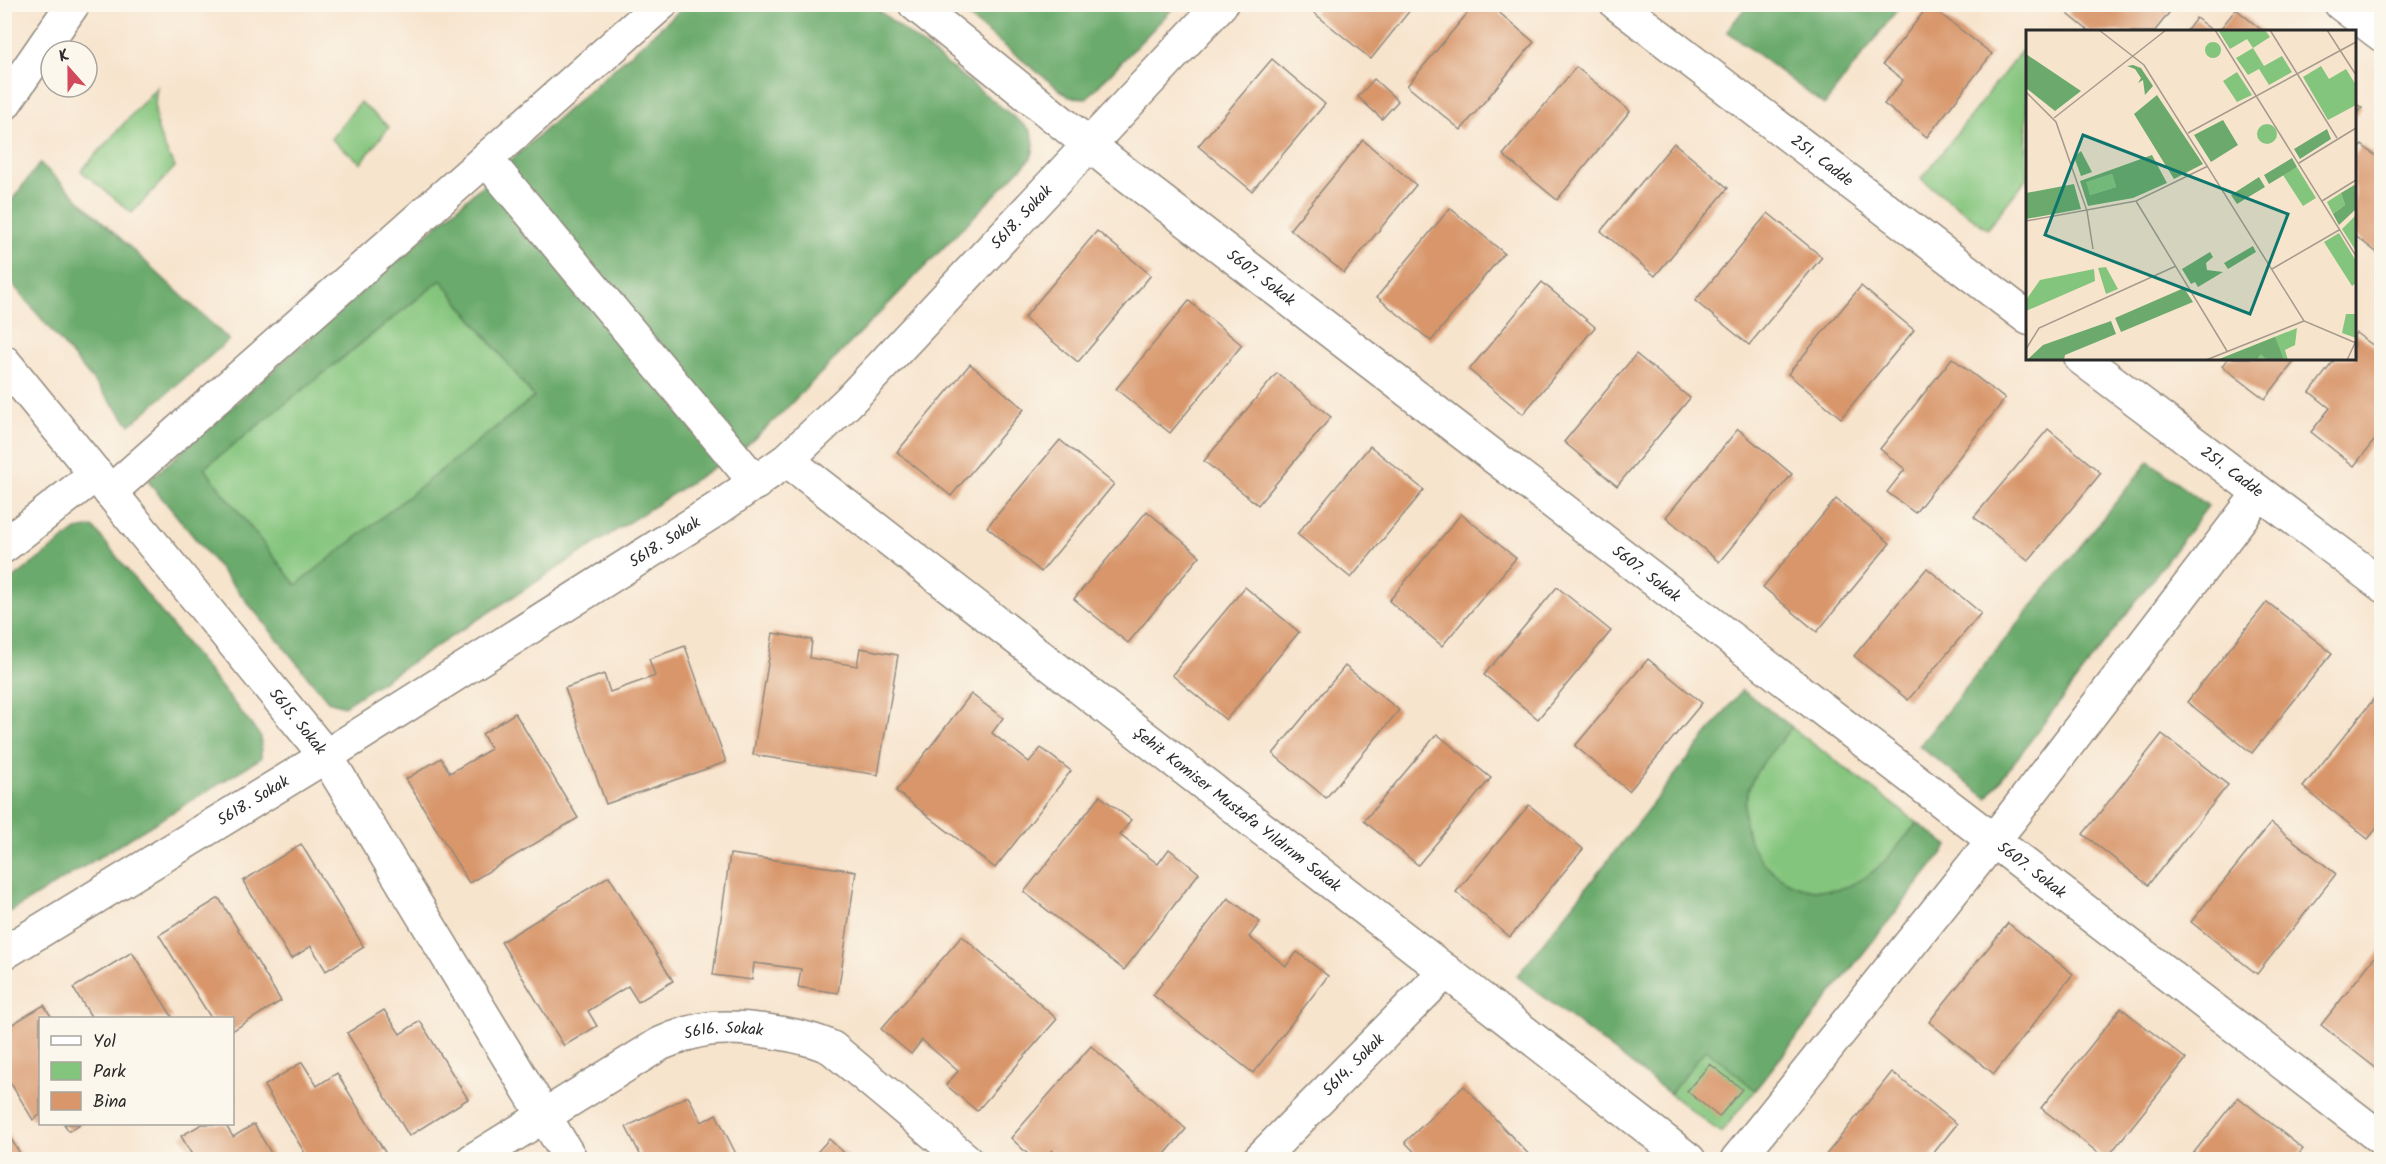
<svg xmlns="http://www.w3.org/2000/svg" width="2386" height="1164" font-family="Kalam,sans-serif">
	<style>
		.green { fill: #84c57d; stroke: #587854; stroke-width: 1.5 }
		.forest { fill: #6baa6c; stroke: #4b6a4c; stroke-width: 1.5; fill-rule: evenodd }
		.building { fill: #d8966a }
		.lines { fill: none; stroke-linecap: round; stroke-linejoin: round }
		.minor-casing { stroke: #91887c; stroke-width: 36 }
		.minor { stroke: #fff; stroke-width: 33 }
		.labels { text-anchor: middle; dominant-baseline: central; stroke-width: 4.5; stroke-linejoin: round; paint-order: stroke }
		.street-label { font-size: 16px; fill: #2b2b2b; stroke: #fbf7ec }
		.inset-road { fill: none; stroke: #a59a8c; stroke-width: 1.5 }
		.view { fill: #0f766e; fill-opacity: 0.15; stroke: #0f766e; stroke-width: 3 }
		.inset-edge { fill: none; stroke: #2b2b2b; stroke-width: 3 }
	</style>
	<rect width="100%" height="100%" fill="#fbf7ec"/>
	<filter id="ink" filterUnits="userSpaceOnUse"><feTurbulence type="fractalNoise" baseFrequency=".0167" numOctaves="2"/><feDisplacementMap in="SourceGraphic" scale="12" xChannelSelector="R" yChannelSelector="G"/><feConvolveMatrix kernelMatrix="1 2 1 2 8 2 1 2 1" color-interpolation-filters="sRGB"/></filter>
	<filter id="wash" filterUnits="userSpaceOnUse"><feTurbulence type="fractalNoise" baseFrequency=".008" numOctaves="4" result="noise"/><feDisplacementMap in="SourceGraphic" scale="24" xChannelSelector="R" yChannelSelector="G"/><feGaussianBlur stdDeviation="1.35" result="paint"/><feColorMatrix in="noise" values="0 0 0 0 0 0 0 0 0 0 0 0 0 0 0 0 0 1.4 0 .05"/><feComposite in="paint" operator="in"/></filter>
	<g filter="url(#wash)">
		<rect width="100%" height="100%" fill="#f7e4cd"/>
		<!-- green -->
		<g class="green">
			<polygon points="2027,44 2027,178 1987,229 1921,179"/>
			<path d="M157,87C151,120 159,139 175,167L132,213L81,171Z"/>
			<polygon points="360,102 389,127 361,163 331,139"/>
			<polygon points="441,280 534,397 296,586 203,469"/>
			<polygon points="1742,690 1948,846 1721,1133 1517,976"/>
		</g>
		<!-- forest -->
		<g class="forest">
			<polygon points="1748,4 1901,4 1901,5 1824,105 1727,31"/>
			<path d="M686,5H872L1029,129C1035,137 1035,149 1031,158L779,416L744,448L344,706L328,701L148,481ZM441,280L534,397L296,585L204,468Z"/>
			<polygon points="953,5 1176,5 1087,98 1069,97"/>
			<polygon points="40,163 229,340 130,425 5,275 5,209"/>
			<polygon points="2149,461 2208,506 1987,798 1919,746"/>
			<polygon points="93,527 261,737 261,758 5,915 5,585 76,530"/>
			<path d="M1742,690L1792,727C1777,747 1755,767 1748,791C1728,854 1796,911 1855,883C1881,871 1899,844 1917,823L1948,846L1755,1090L1706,1049L1670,1094L1517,976Z"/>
		</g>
		<g id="blocks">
			<!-- building -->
			<g class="building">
				<polygon points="1321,4 1415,4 1371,59 1314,13"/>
				<polygon points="1475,4 1489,4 1534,42 1461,130 1407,86"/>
				<polygon points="2075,4 2176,4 2154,32 2090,32 2068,14"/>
				<polygon points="1929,5 1992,54 1927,137 1884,104 1903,80 1883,64"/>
				<polygon points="2236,9 2264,32 2218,32"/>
				<polygon points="2196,18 2214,32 2186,32"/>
				<polygon points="1272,59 1325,104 1252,191 1198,146"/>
				<polygon points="1576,67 1630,111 1557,200 1503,155"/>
				<polygon points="1374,79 1398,101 1382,119 1358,97"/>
				<polygon points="2354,102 2362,108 2354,118"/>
				<polygon points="1363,140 1416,185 1344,273 1290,229"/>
				<polygon points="1674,143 1728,188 1655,276 1601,231"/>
				<polygon points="2362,145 2382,161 2382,251 2379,254 2354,235 2354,156"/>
				<polygon points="1450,208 1504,253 1431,341 1377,297"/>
				<polygon points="1768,213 1822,257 1749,345 1695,301"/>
				<polygon points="1097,231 1151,275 1078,362 1024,318"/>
				<polygon points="1542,282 1595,327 1523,414 1469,370"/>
				<polygon points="1861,286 1914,330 1841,418 1788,374"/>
				<polygon points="1189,301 1242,345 1170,433 1116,389"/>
				<polygon points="2356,333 2382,352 2382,431 2354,466 2311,432 2330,408 2310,392 2336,358 2354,358 2354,335"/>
				<polygon points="1636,354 1690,398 1617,486 1564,442"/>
				<polygon points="1952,358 2005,399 1915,513 1887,492 1905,469 1880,449"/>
				<polygon points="2228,358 2297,358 2265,399 2222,366"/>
				<polygon points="970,364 1024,409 951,496 897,452"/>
				<polygon points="1277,373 1331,417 1258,505 1204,461"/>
				<polygon points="1738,429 1792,474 1719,562 1666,517"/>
				<polygon points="2048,429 2101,473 2028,561 1974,517"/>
				<polygon points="1060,440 1114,484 1041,572 987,527"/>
				<polygon points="1370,446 1424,490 1351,578 1297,534"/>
				<polygon points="1836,499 1890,543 1817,632 1763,587"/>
				<polygon points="1147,511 1200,556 1128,643 1074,599"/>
				<polygon points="1461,514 1516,558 1442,646 1389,601"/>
				<polygon points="1927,568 1981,613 1908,700 1854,656"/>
				<polygon points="1245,587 1299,632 1226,720 1172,675"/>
				<polygon points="1557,587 1611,631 1538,719 1484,675"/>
				<polygon points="2267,602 2332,653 2252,753 2187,702"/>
				<polygon points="773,633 812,640 810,658 857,666 860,648 898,655 878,775 753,755"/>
				<polygon points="685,646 726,762 606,804 565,688 604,674 610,692 655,676 649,659"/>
				<polygon points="1648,659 1702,703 1629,791 1575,746"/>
				<polygon points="1345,666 1399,710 1326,798 1273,754"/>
				<polygon points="2382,689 2382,822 2368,839 2303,787"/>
				<polygon points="971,694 1003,718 992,733 1029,762 1041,748 1071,771 995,868 896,791"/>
				<polygon points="515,713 578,818 469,883 406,779 441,758 450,773 491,749 482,734"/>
				<polygon points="1437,734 1491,778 1418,865 1364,821"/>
				<polygon points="2162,734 2228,785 2148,885 2083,834"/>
				<polygon points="1100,796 1131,820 1120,835 1158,864 1169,849 1199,873 1124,970 1024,892"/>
				<polygon points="1529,805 1583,849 1510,937 1456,892"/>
				<polygon points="2271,823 2336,874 2257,974 2191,922"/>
				<polygon points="301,844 364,947 326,971 311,946 291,959 243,881"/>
				<polygon points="730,854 856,871 838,993 798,987 801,969 754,963 752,980 713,975"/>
				<polygon points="609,876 673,981 638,1002 628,986 588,1011 597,1026 564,1046 501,942"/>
				<polygon points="219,898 281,1001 232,1031 232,1018 211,1018 159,935"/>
				<polygon points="1228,898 1260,922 1249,937 1286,966 1297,952 1328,976 1253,1073 1153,995"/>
				<polygon points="2008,923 2073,974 1994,1074 1929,1022"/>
				<polygon points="962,936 1057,1019 977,1111 946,1085 958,1071 922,1040 911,1054 881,1029"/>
				<polygon points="2382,948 2382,1073 2321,1025"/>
				<polygon points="132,952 173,1018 92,1018 73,988"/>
				<polygon points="44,1005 52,1018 40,1018 40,1115 33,1120 4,1072 4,1029"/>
				<polygon points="2121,1008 2186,1059 2106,1159 2041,1108"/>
				<polygon points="384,1010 400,1034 420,1021 468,1099 409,1136 347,1033"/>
				<polygon points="1091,1046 1186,1129 1160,1160 1062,1160 1052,1150 1043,1160 1034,1160 1011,1138"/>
				<polygon points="302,1062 317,1086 337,1073 385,1152 373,1160 309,1160 264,1086"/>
				<polygon points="1710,1064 1742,1089 1719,1117 1687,1091"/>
				<polygon points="1892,1072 1957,1124 1928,1160 1822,1160"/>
				<polygon points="1464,1086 1534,1160 1422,1160 1405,1142"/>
				<polygon points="688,1096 702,1122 716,1114 739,1160 643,1160 626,1127"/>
				<polygon points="2238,1097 2303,1149 2294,1160 2188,1160"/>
				<polygon points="64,1124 81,1124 69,1131"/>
				<polygon points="202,1124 225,1124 233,1137 254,1124 275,1160 195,1160 181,1136"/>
				<polygon points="4,1128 23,1158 22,1160 4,1160"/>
				<polygon points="829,1139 852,1160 810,1160"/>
			</g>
		</g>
	</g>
	<g filter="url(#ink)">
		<use href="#blocks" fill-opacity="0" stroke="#91887c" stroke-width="1.5"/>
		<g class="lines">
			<defs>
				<g id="minor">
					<path id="s1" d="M915,4L1113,164L2382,1139"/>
					<path id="s2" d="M1617,4L2028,318"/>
					<polyline points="2341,4 2382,35"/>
					<polyline points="4,104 73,4"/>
					<polyline points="486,159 756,483"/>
					<path id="s3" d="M2081,358L2382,585"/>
					<path id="s4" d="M4,362L326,756L571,1160"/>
					<path id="s5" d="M787,460L1689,1160"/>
					<polyline points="110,492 661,4"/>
					<polyline points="4,546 96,474"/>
					<path id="s6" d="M4,953L326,756L720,507L787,460L849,401L1221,4"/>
					<path id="s7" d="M473,1160L660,1044C676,1037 692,1031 709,1029C741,1025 804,1034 832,1048L966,1160"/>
					<path id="s8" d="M1259,1160L1446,971"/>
					<polyline points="1737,1160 2012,817 2259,494"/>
				</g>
			</defs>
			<!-- minor casing -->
			<use href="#minor" class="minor-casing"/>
			<!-- minor -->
			<use href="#minor" class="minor"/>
		</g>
	</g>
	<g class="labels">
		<!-- street labels -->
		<g class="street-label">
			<text stroke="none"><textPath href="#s2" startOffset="258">251. Cadde</textPath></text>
			<text stroke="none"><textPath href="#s6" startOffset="1263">5618. Sokak</textPath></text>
			<text stroke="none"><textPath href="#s1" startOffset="441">5607. Sokak</textPath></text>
			<text stroke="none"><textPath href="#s3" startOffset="189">251. Cadde</textPath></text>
			<text stroke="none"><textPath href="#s6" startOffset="778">5618. Sokak</textPath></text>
			<text stroke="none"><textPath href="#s1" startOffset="927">5607. Sokak</textPath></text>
			<text stroke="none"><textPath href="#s4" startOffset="464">5615. Sokak</textPath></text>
			<text stroke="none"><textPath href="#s6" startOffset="292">5618. Sokak</textPath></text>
			<text stroke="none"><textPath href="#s5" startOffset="570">Şehit Komiser Mustafa Yıldırım Sokak</textPath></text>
			<text stroke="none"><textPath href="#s1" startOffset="1413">5607. Sokak</textPath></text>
			<text stroke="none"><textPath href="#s7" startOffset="286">5616. Sokak</textPath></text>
			<text stroke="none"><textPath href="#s8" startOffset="134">5614. Sokak</textPath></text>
		</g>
	</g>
	<!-- overview -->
	<g transform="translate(2026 30)">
		<rect width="330" height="330" fill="#f7e4cd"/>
		<path d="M192,0H239L244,7L227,18L238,36L256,26L266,42L243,55L233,39L222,45L210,28L227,18L221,9L204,19ZM179 20a8 8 0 1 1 16 0a8 8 0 1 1-16 0ZM295,36L303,49L320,39L330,55V75L302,90L277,47ZM211,42L226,65L211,72L197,51ZM231 104a10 10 0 1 1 20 0a10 10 0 1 1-20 0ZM271,137L290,168L277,176L257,145ZM86,144L90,157L64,165L59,152ZM315,163L319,175L307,184L301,172ZM330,185V221L316,199ZM313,203L330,231V253L326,256L298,212ZM80,237L92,259L80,264L72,238ZM68,239L69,251L0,281V270L14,250ZM320,284H330V308L316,303ZM271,298L269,315L259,320L262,330H191Z" fill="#84c57d"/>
		<path d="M0,24L55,61L29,81L0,58ZM107,35L115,38L127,56L119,65L117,50L112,53L115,48L109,39L101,36ZM131,65L177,134L148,149L108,84ZM197,90L212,115L185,132L168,105ZM301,99L305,109L274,129L268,119ZM55,121L66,142L55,146L48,127ZM126,125L141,153L107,168L62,176L54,151ZM86,144L90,157L64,165L60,152ZM266,128L271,137L243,154L238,145ZM233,147L239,157L211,174L205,165ZM48,154L55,179L0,189V163ZM330,154V179L313,195L307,184L319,175L315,163ZM227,216L230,222L202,239L198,233ZM184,222L187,227L180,233L181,240L197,242L172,257L169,252L165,254L156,239ZM158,258L167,272L95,302L89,288ZM85,291L90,304L39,325L38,330L2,329L17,315ZM249,307L258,330H241L235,324L230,330H191Z" fill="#6baa6c" fill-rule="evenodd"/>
		<path class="inset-road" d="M73,0L118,35L278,291L330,313M189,0L330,226M244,0L311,108M301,0L330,45M0,62L30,92L61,181L67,219M28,88L140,0M162,103L330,12M273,133L330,98M110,171L201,321M296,171L330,150M0,191L110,171L182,136M246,239L313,200M0,319L13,298L150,236M180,330L278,291M321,330L329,313"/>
		<path class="view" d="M57,105L262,184L224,284L19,205Z"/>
		<rect width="330" height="330" class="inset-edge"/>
	</g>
	<!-- margin -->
	<rect width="2386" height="1164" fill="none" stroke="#fbf7ec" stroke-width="24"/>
	<!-- legend -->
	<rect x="39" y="1017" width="195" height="108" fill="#fbf7ec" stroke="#a8a59f" stroke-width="1.5"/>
	<rect x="51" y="1036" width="30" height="9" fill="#ffffff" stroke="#a8a59f" stroke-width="1.5"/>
	<text x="93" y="1047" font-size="18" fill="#2b2b2b">Yol</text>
	<rect x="51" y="1062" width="30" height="18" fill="#84c57d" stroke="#a8a59f" stroke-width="1.5"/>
	<text x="93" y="1077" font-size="18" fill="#2b2b2b">Park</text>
	<rect x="51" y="1092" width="30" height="18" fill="#d8966a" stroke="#a8a59f" stroke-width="1.5"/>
	<text x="93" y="1107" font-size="18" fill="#2b2b2b">Bina</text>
	<!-- north arrow -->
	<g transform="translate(69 69) rotate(339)"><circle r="28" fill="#fbf7ec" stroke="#a8a59f" stroke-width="1.5"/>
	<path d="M0-4.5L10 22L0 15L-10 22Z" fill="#d1495b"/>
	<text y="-9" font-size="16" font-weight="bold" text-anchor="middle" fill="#2b2b2b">K</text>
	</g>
</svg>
